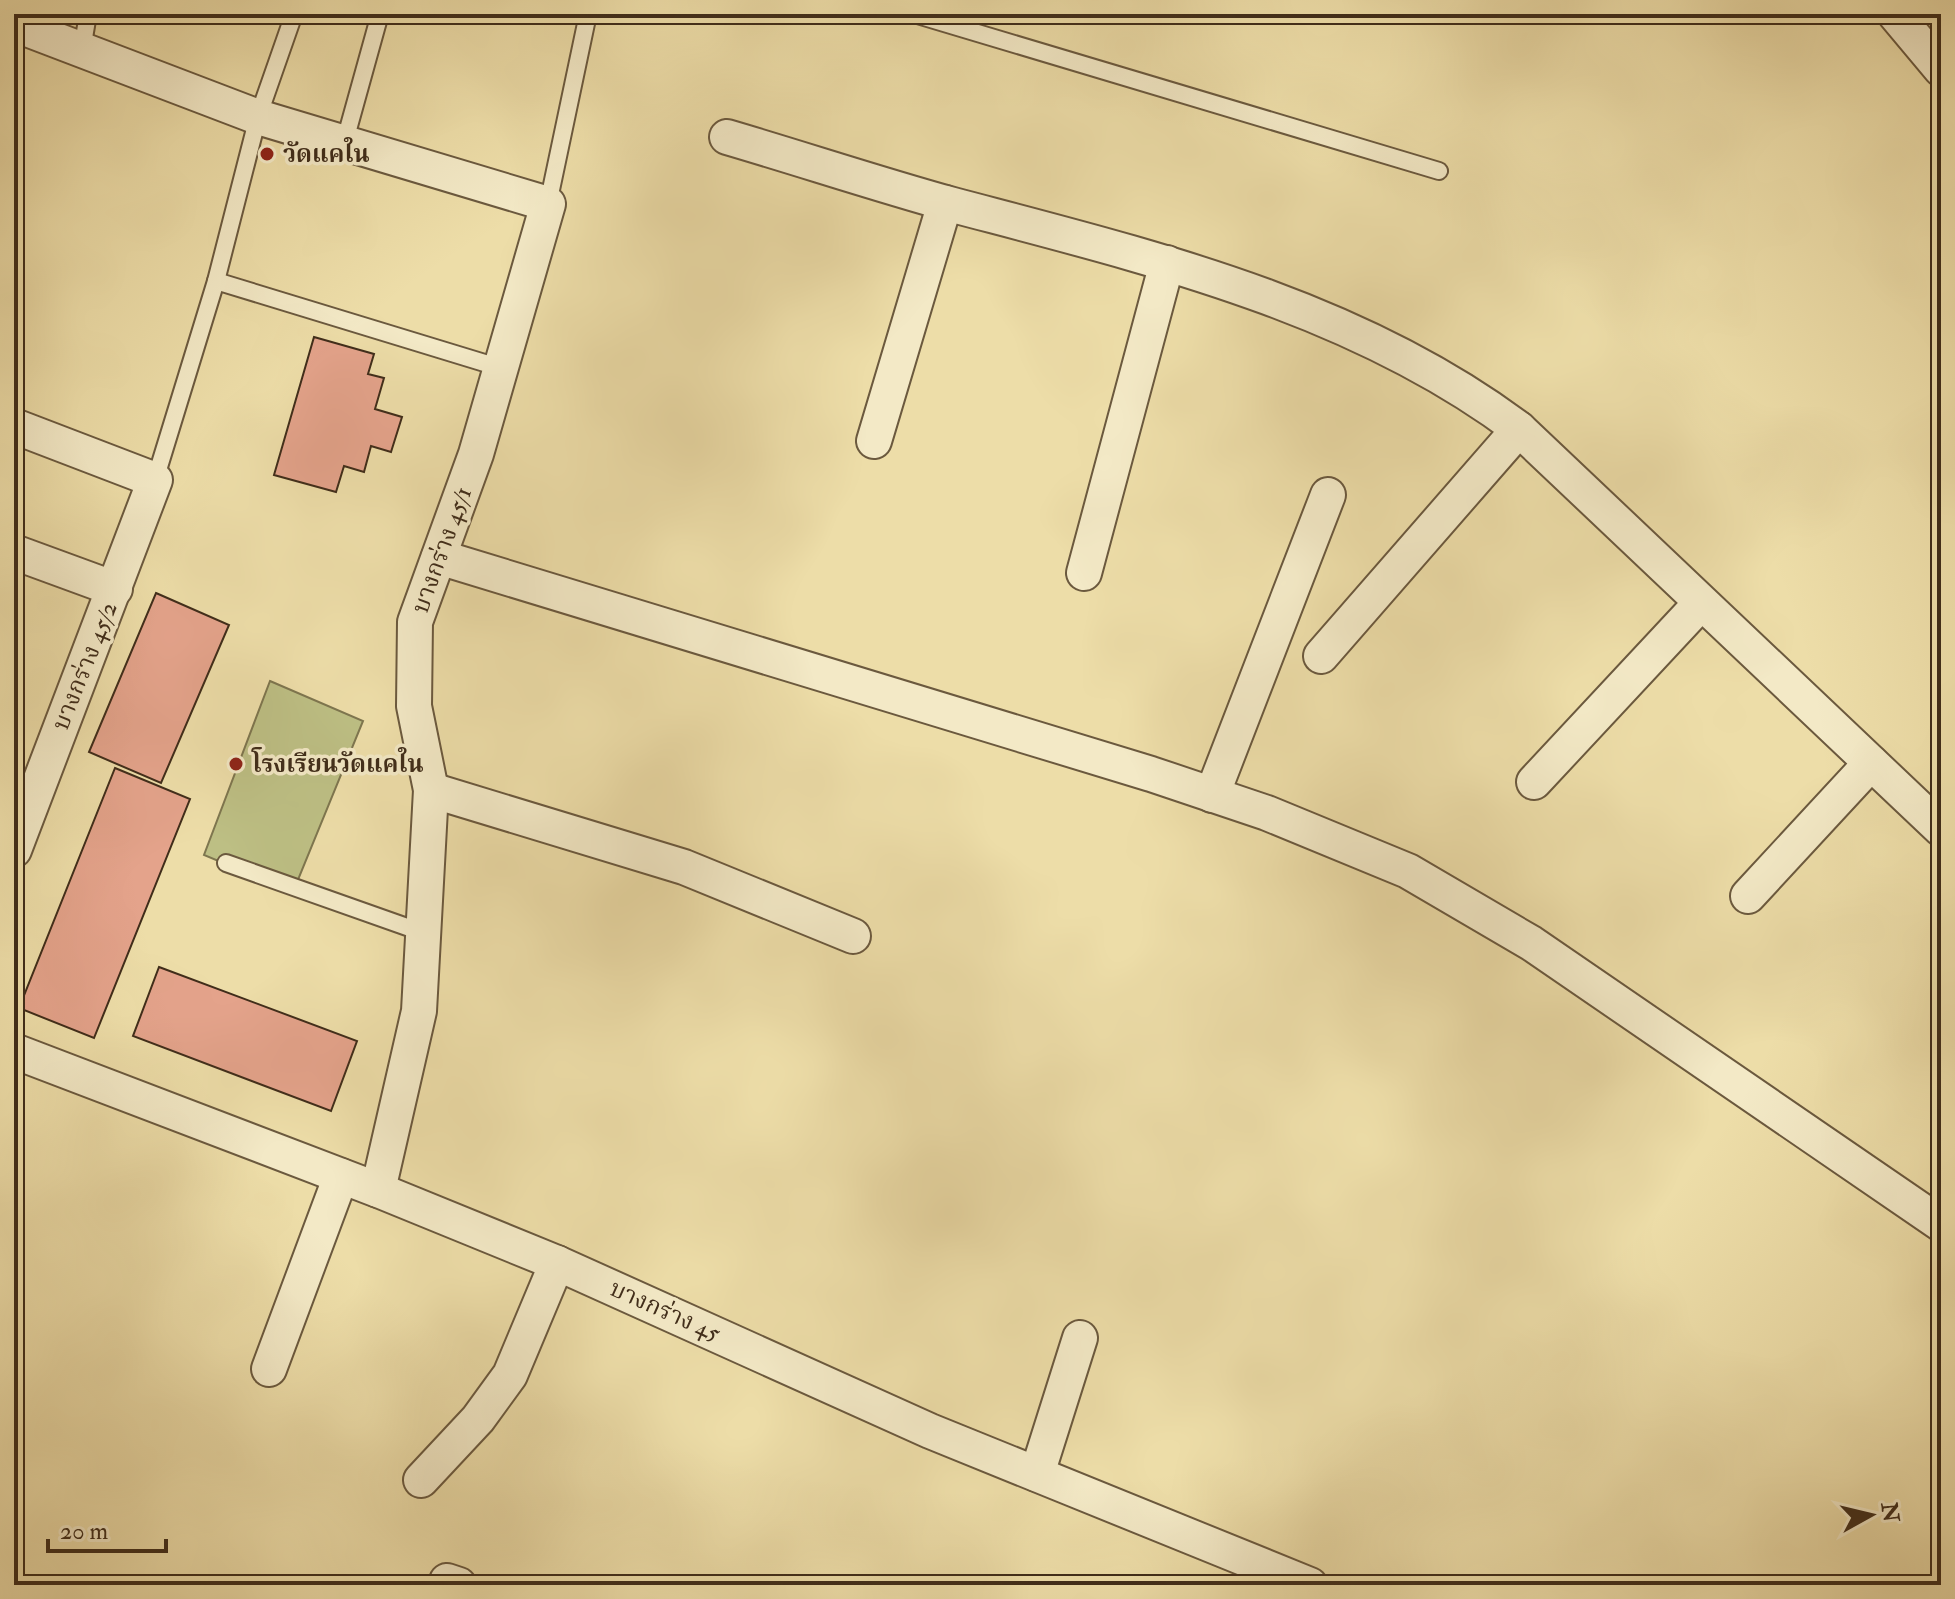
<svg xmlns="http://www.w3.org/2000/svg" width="1955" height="1599" font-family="'IM FELL Double Pica','Noto Serif Thai',serif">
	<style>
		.green { fill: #bdbf84; stroke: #7e764f; stroke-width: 2 }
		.building { fill: #e4a38b; stroke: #402d1a; stroke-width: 2 }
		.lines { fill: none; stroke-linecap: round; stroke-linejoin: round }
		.lane-casing { stroke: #6b593e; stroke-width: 20 }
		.street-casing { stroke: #6b593e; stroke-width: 38 }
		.lane { stroke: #f3e9c6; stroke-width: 16 }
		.street { stroke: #f3e9c6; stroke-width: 34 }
		.poi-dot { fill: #8f2418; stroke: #f3e9c6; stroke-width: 3 }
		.labels { text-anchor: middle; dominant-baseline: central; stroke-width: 7; stroke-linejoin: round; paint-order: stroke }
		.poi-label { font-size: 24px; font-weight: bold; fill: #402d1a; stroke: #f3e9c6; text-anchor: start }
		.street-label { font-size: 24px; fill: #402d1a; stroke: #f3e9c6 }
	</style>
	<rect width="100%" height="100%" fill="#eddda8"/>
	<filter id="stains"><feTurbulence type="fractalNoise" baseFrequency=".0025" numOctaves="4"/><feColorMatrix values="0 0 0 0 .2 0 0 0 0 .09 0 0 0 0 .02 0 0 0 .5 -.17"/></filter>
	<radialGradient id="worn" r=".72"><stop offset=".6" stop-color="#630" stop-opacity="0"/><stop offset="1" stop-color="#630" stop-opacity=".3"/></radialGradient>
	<!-- green -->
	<polygon class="green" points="270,681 363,721 293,892 204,855"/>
	<!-- building -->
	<g class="building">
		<polygon points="314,337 374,354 368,374 384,378 375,409 402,417 391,452 371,446 364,472 344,466 336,492 274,475"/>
		<polygon points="156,593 229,625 161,783 89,752"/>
		<polygon points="115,768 190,799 94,1038 19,1008"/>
		<polygon points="159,967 357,1041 331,1111 133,1036"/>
	</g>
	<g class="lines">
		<defs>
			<g id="lane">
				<polyline points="914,14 1439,171"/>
				<polyline points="82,50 88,14"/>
				<polyline points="344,144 380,14"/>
				<polyline points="548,204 588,14"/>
				<polyline points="216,281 501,368"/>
				<polyline points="155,480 216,281 258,117 294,14"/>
				<polyline points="226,863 424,933"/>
			</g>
			<g id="street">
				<polyline points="1895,14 1941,69"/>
				<polyline points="14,24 258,117 548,204 476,454 415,622 414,706 431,790 419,1011 378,1190"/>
				<path d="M727,137C802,159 877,184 953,205C1149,257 1354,305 1519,429L1941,829"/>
				<polyline points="14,426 155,480 14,850"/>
				<polyline points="874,441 945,203"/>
				<polyline points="14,552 115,589"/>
				<polyline points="439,557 1151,774 1267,813 1408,871 1531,943 1941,1224"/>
				<polyline points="1084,573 1167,263"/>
				<polyline points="1321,656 1519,429"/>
				<polyline points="1534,782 1700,604"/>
				<polyline points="431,790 684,867 853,936"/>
				<polyline points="1212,795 1328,495"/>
				<polyline points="1748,896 1871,763"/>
				<polyline points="14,1051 378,1190 557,1263 930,1431 1310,1585"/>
				<polyline points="269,1369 341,1176"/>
				<polyline points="1037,1474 1080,1338"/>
				<polyline points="421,1480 478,1419 510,1375 557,1263"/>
				<polyline points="447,1581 459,1585"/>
			</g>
		</defs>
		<!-- lane casing -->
		<use href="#lane" class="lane-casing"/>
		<!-- street casing -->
		<use href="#street" class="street-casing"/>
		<!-- lane -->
		<use href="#lane" class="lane"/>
		<!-- street -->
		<use href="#street" class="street"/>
	</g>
	<!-- markers -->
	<g class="poi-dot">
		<circle cx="267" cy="154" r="8"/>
		<circle cx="236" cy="764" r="8"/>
	</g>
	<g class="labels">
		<!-- poi labels -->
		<g class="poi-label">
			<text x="283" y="154">วัดแคใน</text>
			<text x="252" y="764">โรงเรียนวัดแคใน</text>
		</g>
		<!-- street labels -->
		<g class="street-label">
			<text transform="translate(442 550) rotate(-70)">บางกร่าง 45/1</text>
			<text transform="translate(85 666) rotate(-68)">บางกร่าง 45/2</text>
			<text transform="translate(665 1311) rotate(24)">บางกร่าง 45</text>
		</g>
	</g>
	<!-- margin -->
	<rect width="1955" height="1599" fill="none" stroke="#eddda8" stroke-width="48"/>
	<rect x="16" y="16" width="1923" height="1567" fill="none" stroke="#402d1a" stroke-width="4"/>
	<rect x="24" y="24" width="1907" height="1551" fill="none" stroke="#402d1a" stroke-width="2"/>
	<!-- north arrow -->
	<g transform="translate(1871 1515) rotate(82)" stroke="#f3e9c6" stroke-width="6" paint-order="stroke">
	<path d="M0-6L14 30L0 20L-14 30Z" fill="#402d1a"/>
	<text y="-12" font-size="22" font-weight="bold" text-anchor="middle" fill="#402d1a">N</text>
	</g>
	<!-- scale -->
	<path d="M48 1539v12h118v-12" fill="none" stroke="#402d1a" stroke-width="4"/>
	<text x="60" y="1539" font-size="24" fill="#402d1a" stroke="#f3e9c6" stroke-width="6" paint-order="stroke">20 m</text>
	<rect width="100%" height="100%" filter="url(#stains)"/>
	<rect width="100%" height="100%" fill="url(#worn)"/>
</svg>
